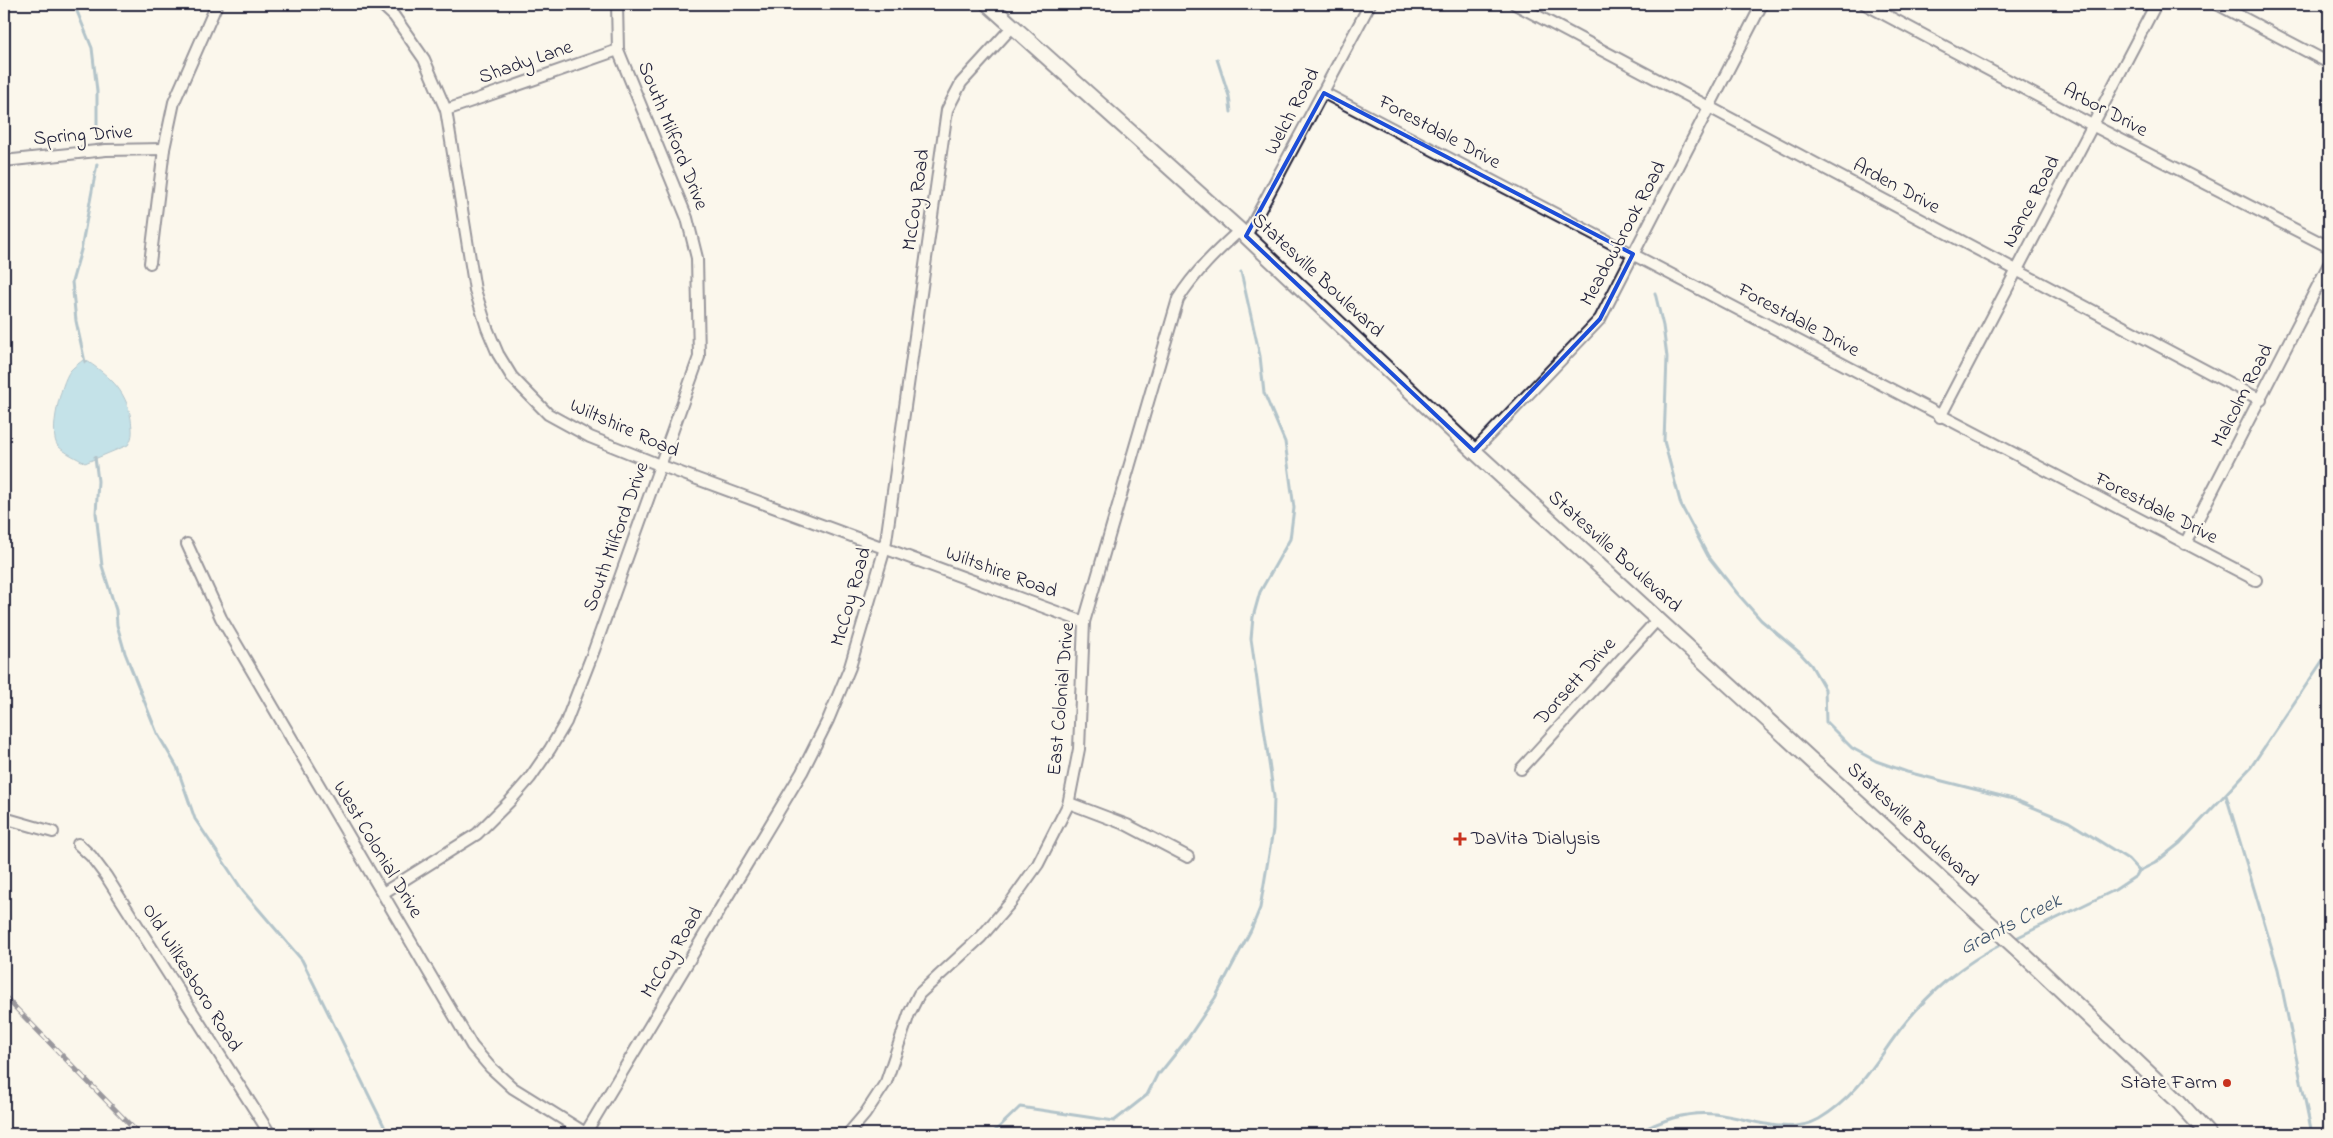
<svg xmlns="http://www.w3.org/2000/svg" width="2333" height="1138" font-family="'Indie Flower',sans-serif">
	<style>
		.water { fill: #81c7e2; stroke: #5b859f }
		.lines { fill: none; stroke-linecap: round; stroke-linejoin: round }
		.stream { stroke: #5b859f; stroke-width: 3 }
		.minor-casing { stroke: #22223b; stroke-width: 14 }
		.secondary-casing { stroke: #22223b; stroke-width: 18 }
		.minor { stroke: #fbf7ec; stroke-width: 10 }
		.secondary { stroke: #fbf7ec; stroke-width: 14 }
		.rail-casing { stroke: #22223b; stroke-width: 5 }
		.rail { stroke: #fbf7ec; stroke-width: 3; stroke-dasharray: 9; stroke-linecap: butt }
		.marked { fill: none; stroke: #1d4ed8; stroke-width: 4; stroke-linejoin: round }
		.poi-dot { fill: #c8321e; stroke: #fbf7ec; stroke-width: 2 }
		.labels { text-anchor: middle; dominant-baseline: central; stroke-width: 4.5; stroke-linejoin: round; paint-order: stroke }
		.street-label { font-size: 20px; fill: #22223b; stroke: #fbf7ec }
		.poi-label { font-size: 20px; fill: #22223b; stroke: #fbf7ec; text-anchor: start }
		.water-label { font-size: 21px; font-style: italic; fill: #3e546d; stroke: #fbf7ec }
	</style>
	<rect width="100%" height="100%" fill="#fbf7ec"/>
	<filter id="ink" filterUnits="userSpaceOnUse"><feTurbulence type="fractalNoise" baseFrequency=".02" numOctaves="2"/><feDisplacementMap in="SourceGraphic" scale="10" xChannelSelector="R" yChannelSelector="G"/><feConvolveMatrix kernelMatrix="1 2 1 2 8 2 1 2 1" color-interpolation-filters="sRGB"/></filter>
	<g filter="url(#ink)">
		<!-- water -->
		<path class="water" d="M84,359C108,375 126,389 131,419C132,429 134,436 128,445L85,463C77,458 65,453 58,446C48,435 61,383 70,371C73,367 80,363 84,359Z"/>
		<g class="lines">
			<!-- stream -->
			<g class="stream">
				<polyline points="74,4 92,48 97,91 97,141"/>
				<polyline points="1217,59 1229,96 1231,112"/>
				<polyline points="1655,293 1663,326 1667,357 1664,441 1681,505 1708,556 1737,593 1761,620 1800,653 1811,665 1825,689 1826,722 1852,748 1876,761 1907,772 2013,799 2069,822 2128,859 2139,871"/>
				<polyline points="85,362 76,321 72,282 81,250 97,164"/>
				<polyline points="95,457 98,481 96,513 102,566 116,610 117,625 125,653 157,733 177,767 195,819 243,891 302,960 388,1134"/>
				<polyline points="2226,795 2278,969 2312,1134"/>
				<polyline points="2012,940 2115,890 2136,876 2139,871 2155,863 2180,843 2251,767 2329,651"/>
				<polyline points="994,1134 995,1131 1020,1107 1114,1121 1147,1095 1158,1073 1160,1073 1188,1038 1215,998 1251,930 1260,908 1273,830 1274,797 1251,639 1253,617 1260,592 1290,539 1294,508 1285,442 1264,393 1260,356 1241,272"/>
				<path d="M1635,1134C1660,1121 1685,1111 1715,1114C1747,1117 1787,1137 1819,1119C1858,1096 1876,1061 1902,1027C1931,990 1962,964 2004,943"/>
			</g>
			<defs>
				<g id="minor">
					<polyline points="381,4 394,16 424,59 446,110 475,290 487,328 498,354 512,377 548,414 590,437 662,466 1084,622"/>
					<polyline points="1515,4 2261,400"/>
					<polyline points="1865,4 2092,125 2329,247"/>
					<polyline points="2217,4 2329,63"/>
					<polyline points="1324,93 2256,580"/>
					<polyline points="446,110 618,50"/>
					<polyline points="4,161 106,150 164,149"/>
					<polyline points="1246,236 1370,4"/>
					<polyline points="150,263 164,149 174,102 217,4"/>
					<polyline points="1940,417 2156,4"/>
					<polyline points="1474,451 1600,319 1762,4"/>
					<polyline points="187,544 221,618 472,1046 490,1067 513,1088 587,1134"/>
					<polyline points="2185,544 2329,264"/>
					<polyline points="1521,769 1658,619"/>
					<polyline points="1069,803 1127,825 1188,857"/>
					<polyline points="4,818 53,832"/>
					<polyline points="78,844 91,856 106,876 270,1134"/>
					<polyline points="383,893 477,834 510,801 530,778 550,749 566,722 594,650 699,357 697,258 687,218 618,50 617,4"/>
					<polyline points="585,1134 802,772 828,720 850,667 885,548 947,110 961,83 1013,26"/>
					<path d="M848,1134L865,1114L886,1082L909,1014L919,994L981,937L1011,902L1038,864L1068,805L1079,749L1084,622L1178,299C1195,272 1216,252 1239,231"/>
				</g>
				<polyline id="secondary" points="988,4 1246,236 1474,451 2024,955 2178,1101 2208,1134"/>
			</defs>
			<!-- minor casing -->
			<use href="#minor" class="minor-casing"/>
			<!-- secondary casing -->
			<use href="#secondary" class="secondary-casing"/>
			<!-- minor -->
			<use href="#minor" class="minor"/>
			<!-- secondary -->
			<use href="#secondary" class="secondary"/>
			<defs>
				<polyline id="rail" points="4,996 139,1134"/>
			</defs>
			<!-- rail casing -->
			<use href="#rail" class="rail-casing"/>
			<!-- rail -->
			<use href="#rail" class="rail"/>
		</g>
	</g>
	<!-- marked area -->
	<path d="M0 0H2333V1138H0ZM1324,93L1633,254L1600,319L1474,451L1246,236Z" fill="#fbf7ec" fill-opacity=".55" fill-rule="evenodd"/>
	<path class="marked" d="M1324,93L1633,254L1600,319L1474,451L1246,236Z"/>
	<!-- markers -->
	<g class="poi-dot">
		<path d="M1457.5 831.5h5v5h5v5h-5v5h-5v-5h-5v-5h5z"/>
		<circle cx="2227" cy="1083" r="5"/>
	</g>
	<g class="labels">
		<!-- street labels -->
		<g class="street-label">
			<text transform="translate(526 63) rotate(-19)">Shady Lane</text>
			<text transform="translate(2105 111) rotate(28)">Arbor Drive</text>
			<text transform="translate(1293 112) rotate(-62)">Welch Road</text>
			<text transform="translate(1439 133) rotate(28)">Forestdale Drive</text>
			<text transform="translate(83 136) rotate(-4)">Spring Drive</text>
			<text transform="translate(672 136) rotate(68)">South Milford Drive</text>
			<text transform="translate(1896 187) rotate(28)">Arden Drive</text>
			<text transform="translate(917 200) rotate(-82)">McCoy Road</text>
			<text transform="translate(2032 202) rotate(-62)">Nance Road</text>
			<text transform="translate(1624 234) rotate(-62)">Meadowbrook Road</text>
			<text transform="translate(1317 276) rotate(43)">Statesville Boulevard</text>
			<text transform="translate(1798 321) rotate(28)">Forestdale Drive</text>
			<text transform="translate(2243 396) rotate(-63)">Malcolm Road</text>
			<text transform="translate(624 429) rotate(24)">Wiltshire Road</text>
			<text transform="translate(2156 509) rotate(27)">Forestdale Drive</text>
			<text transform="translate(617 537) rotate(-70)">South Milford Drive</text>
			<text transform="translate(1614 552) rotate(42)">Statesville Boulevard</text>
			<text transform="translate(1001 573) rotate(20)">Wiltshire Road</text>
			<text transform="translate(852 597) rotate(-74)">McCoy Road</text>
			<text transform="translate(1576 682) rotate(-48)">Dorsett Drive</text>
			<text transform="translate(1062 699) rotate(-85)">East Colonial Drive</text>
			<text transform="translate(1912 825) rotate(43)">Statesville Boulevard</text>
			<text transform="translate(377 850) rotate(59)">West Colonial Drive</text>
			<text transform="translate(673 953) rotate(-59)">McCoy Road</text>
			<text transform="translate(191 978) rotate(58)">Old Wilkesboro Road</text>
		</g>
		<!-- poi labels -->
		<g class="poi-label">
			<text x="1471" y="839">DaVita Dialysis</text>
			<text x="2217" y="1083" text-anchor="end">State Farm</text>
		</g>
		<!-- water labels -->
		<g class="water-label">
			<text transform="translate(2011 925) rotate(-27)">Grants Creek</text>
		</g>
	</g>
	<!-- margin -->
	<rect width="2333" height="1138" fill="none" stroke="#fbf7ec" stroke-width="20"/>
	<rect x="10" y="10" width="2313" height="1118" fill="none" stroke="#22223b" stroke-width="2" filter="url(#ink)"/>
</svg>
